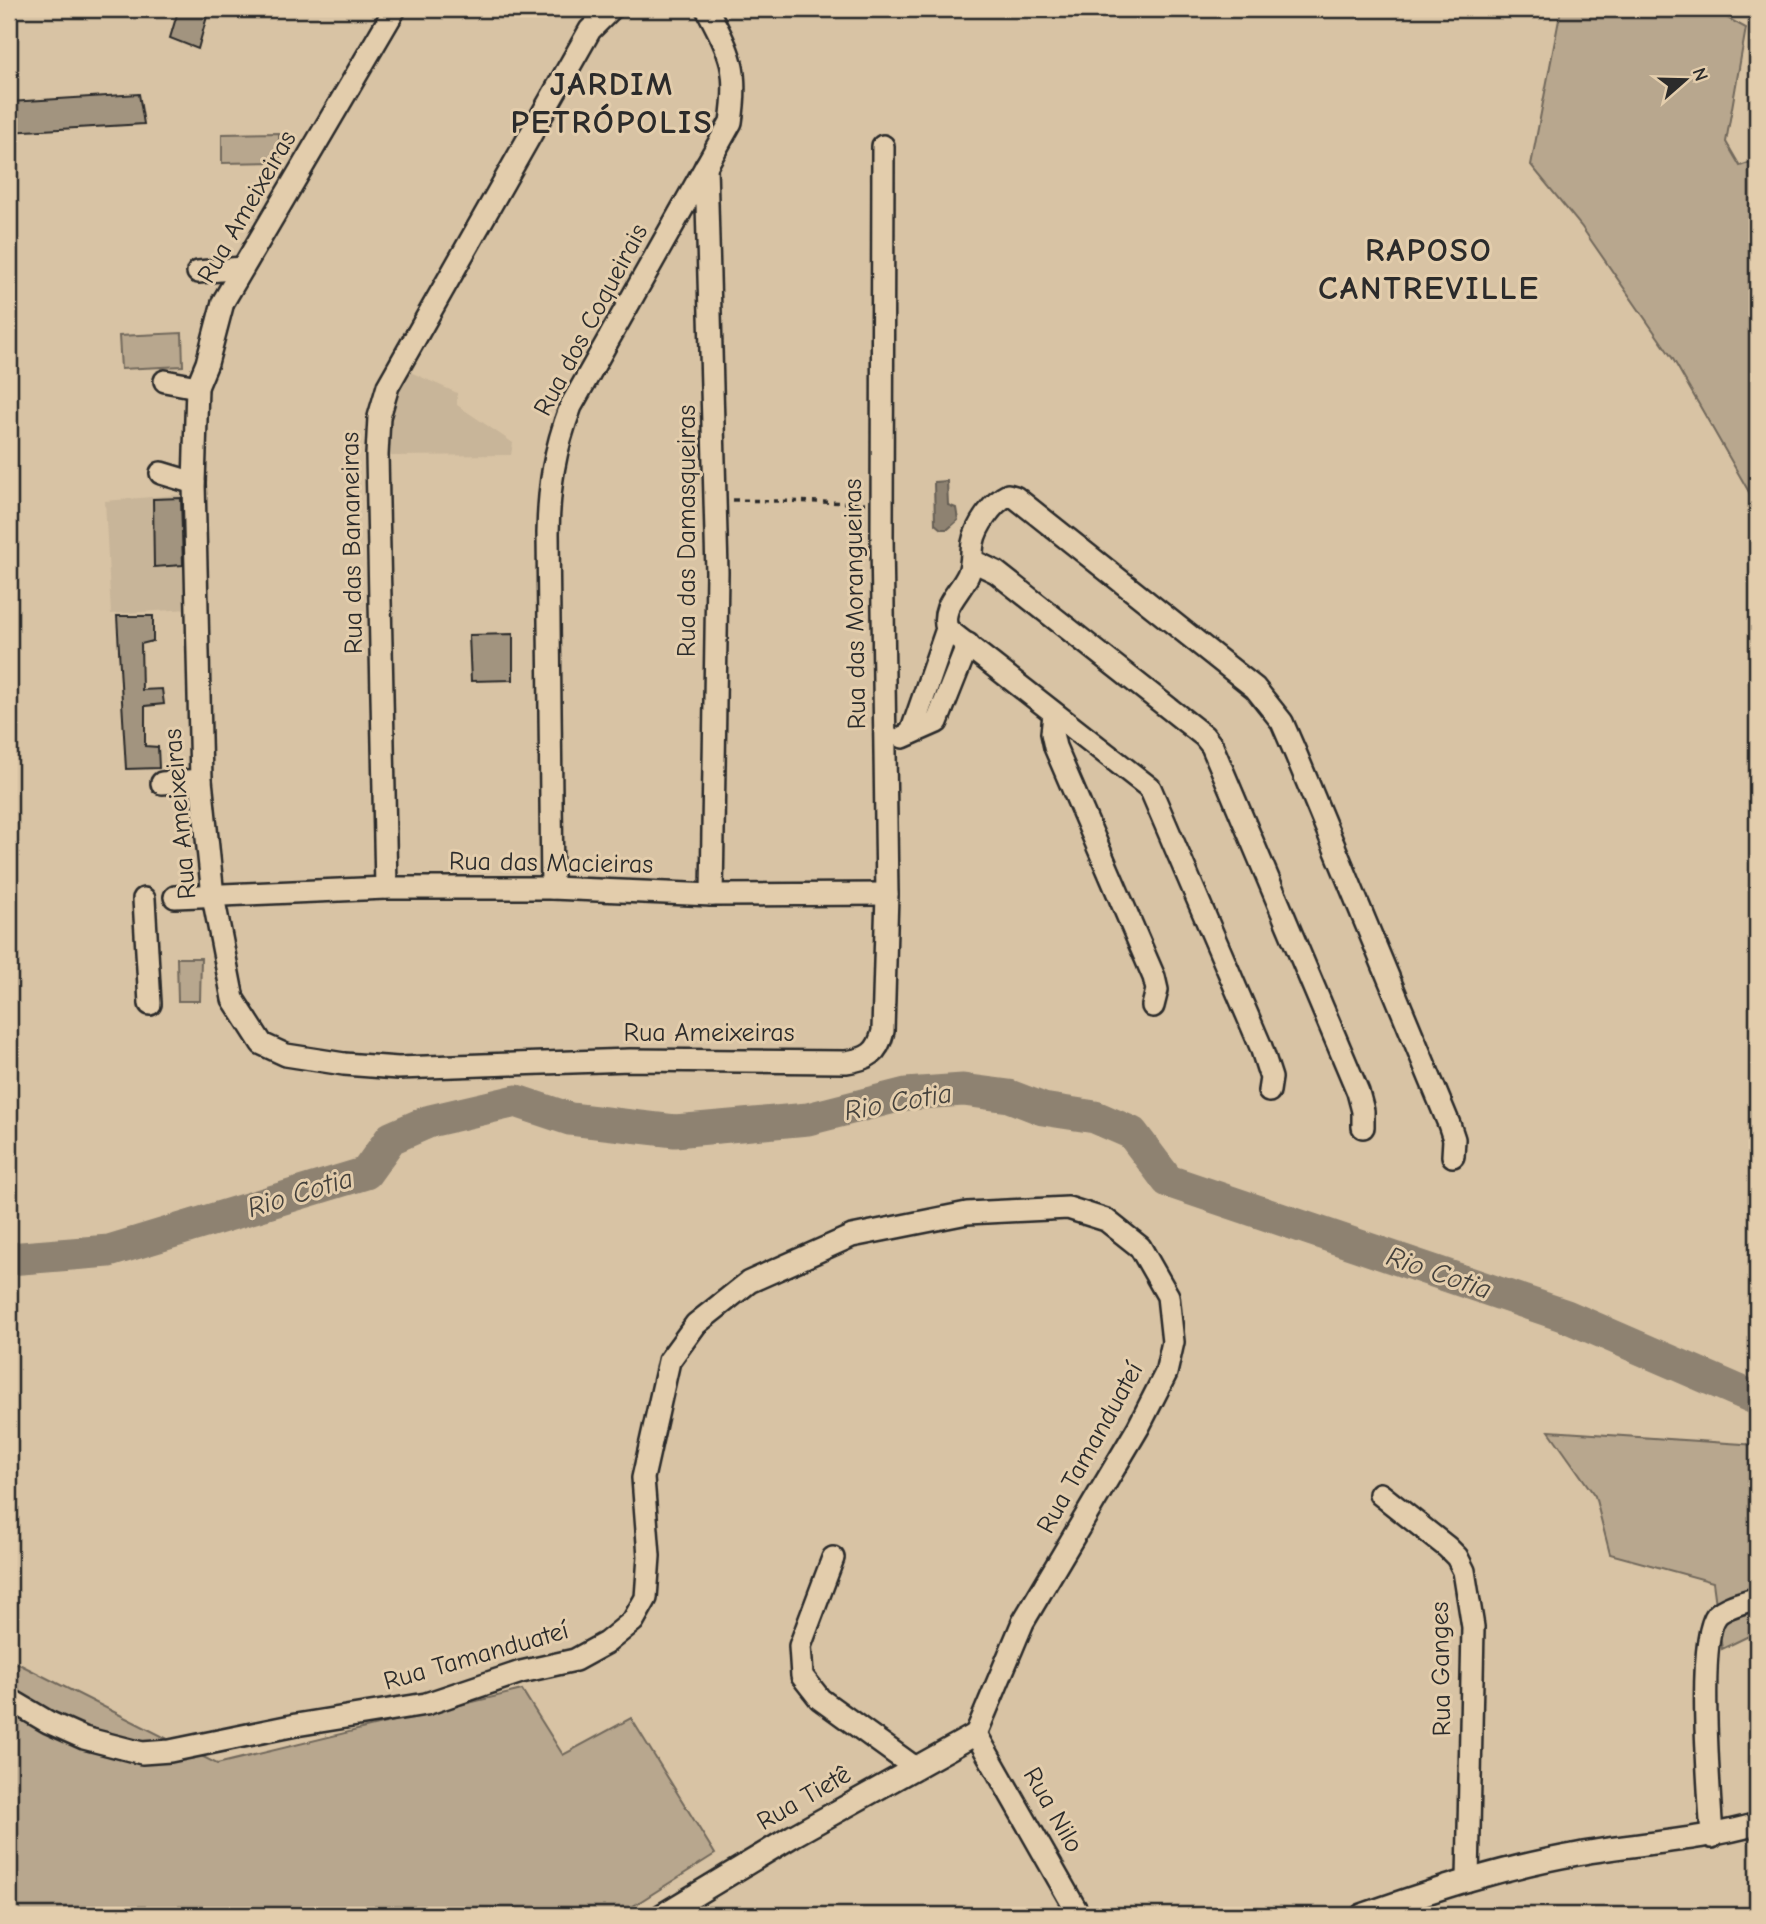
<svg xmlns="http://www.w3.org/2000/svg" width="1766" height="1924" font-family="'Comic Neue',sans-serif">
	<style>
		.built { fill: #c8b599 }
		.green { fill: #b8a78e; stroke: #72695c; stroke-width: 2 }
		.water { fill: #8e8271; stroke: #665f55; stroke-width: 2 }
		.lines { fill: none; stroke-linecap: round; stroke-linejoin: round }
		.river { stroke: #8e8271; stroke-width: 33 }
		.building { fill: #a2947f; stroke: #2b2b2b; stroke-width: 2 }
		.minor-casing { stroke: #2b2b2b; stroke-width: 26 }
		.path { stroke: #2b2b2b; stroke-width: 3.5; stroke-dasharray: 5 5; stroke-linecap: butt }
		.minor { stroke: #e3cdac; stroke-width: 21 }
		.labels { text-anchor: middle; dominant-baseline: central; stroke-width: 6; stroke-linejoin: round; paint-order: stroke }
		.street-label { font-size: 26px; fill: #2b2b2b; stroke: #e3cdac }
		.water-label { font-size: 28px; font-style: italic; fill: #44413c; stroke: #e3cdac }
		.district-label { font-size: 33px; font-weight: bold; letter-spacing: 2px; fill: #2b2b2b; stroke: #e3cdac }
	</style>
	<rect width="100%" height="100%" fill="#d8c3a4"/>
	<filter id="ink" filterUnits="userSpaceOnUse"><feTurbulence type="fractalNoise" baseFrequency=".0143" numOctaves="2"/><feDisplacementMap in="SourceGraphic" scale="14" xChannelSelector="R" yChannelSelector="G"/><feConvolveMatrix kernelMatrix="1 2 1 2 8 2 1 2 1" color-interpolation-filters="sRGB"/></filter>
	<g filter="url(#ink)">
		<!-- built -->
		<g class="built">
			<polygon points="408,371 457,393 457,405 513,443 511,455 389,456 388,414"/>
			<polygon points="186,494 188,609 111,614 105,501"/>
		</g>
		<!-- green -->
		<g class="green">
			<polygon points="1561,9 1711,9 1746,28 1726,142 1740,166 1757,160 1757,506 1673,359 1581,226 1531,165"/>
			<polygon points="279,133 280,162 222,163 222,134"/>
			<polygon points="182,333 183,366 121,369 119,336"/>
			<polygon points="177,958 201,958 200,1001 178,1001"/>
			<polygon points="1549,1431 1757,1445 1757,1632 1722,1649 1713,1582 1610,1554 1595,1496"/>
			<polygon points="9,1659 217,1764 522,1690 563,1755 631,1718 715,1854 619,1915 9,1915"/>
		</g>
		<!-- water -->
		<polygon class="water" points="947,481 948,505 956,508 958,520 948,529 941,529 935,524 934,482"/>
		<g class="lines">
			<!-- river -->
			<polyline class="river" points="9,1259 109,1251 366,1173 391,1138 430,1121 516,1101 570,1119 675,1131 808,1119 906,1094 963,1090 1009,1096 1043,1109 1095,1117 1132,1133 1168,1181 1566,1316 1757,1399"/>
		</g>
		<!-- building -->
		<g class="building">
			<polygon points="186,9 209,9 198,49 170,38 178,11 185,13"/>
			<polygon points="139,94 144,124 9,132 10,102"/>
			<polygon points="181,498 183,565 154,567 153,499"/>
			<polygon points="117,616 153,616 153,641 141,644 142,690 162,689 164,704 145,706 145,746 158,747 159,768 126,769"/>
			<polygon points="513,634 513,680 471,681 469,635"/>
		</g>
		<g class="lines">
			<defs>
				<g id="minor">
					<path d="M395,9L223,302L207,363L197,387L194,483L201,780L213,896L233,999L262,1044L286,1055L344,1064L398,1068L630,1060L846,1062C868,1059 878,1053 883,1031L887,894L882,537L883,146"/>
					<polyline points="706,166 717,572 712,895"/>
					<polyline points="198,272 242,268"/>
					<polyline points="165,381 197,387"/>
					<polyline points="161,473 194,483"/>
					<polyline points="973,561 996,572 1204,736 1212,746 1358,1092 1363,1111 1363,1127"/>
					<polyline points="947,629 1150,788 1261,1047 1271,1078 1269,1091"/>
					<polyline points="1054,714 1052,733 1055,747 1154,977 1157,990 1153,1006"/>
					<path d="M911,733L947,629C940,607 959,594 968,575C973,564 971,554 973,543C976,526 993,502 1008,495L1015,497L1255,688L1282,722L1295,752L1449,1124L1454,1139L1453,1156"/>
					<polyline points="903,737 937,722 968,644"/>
					<polyline points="162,783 201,780"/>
					<polyline points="386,888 377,455 379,417 388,386 590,30 611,9"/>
					<path d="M552,888L548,533C549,486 554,451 571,406L731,122C739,69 731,55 707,9"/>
					<polyline points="175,897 386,888 552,888 712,895 887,894"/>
					<polyline points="144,899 150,1004"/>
					<polyline points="1380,1494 1447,1547 1457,1557 1464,1571 1473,1627 1468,1880"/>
					<polyline points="833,1558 800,1646 802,1676 820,1699 914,1767"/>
					<polyline points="9,1699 48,1722 84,1738 142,1753 170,1751 296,1725 426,1704 521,1672 575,1660 606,1643 633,1621 646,1598 649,1556 643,1478 669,1361 696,1324 749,1282 852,1236 967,1213 1068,1208 1106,1220 1140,1247 1168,1296 1173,1342 1166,1373 1138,1428 1023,1622 976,1734"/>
					<polyline points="976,1734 1079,1915"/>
					<path d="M1712,1837C1710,1799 1696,1640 1717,1615C1726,1606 1746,1602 1757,1598"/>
					<polyline points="662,1915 793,1836 976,1734"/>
					<path d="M1362,1915C1433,1890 1504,1867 1578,1854C1638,1843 1698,1841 1757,1824"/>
				</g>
			</defs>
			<!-- minor casing -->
			<use href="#minor" class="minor-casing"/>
			<!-- path -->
			<polyline class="path" points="733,500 865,503"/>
			<!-- minor -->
			<use href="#minor" class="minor"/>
		</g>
	</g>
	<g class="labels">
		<!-- street labels -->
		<g class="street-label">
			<text transform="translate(247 207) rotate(-60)">Rua Ameixeiras</text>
			<text transform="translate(591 320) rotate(-62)">Rua dos Coqueirais</text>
			<text transform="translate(687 531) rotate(-90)">Rua das Damasqueiras</text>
			<text transform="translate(352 543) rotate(-91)">Rua das Bananeiras</text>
			<text transform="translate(855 604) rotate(-91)">Rua das Morangueiras</text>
			<text transform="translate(180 814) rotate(-95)">Rua Ameixeiras</text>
			<text transform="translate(551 863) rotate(1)">Rua das Macieiras</text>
			<text x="709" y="1033">Rua Ameixeiras</text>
			<text transform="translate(1090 1448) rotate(-61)">Rua Tamanduateí</text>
			<text transform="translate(476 1656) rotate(-16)">Rua Tamanduateí</text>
			<text transform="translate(1441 1669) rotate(-91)">Rua Ganges</text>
			<text transform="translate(804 1798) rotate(-30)">Rua Tietê</text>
			<text transform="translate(1053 1810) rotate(60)">Rua Nilo</text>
		</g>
		<!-- water labels -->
		<g class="water-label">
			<text transform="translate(898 1102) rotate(-10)">Rio Cotia</text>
			<text transform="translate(300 1193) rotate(-17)">Rio Cotia</text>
			<text transform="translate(1439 1273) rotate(19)">Rio Cotia</text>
		</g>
		<!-- district labels -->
		<g class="district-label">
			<text x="612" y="84">JARDIM<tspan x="612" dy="38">PETRÓPOLIS</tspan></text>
			<text x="1429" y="250">RAPOSO<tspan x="1429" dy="38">CANTREVILLE</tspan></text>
		</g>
	</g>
	<!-- margin -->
	<rect width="1766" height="1924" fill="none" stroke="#e3cdac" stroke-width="35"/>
	<rect x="18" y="18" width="1731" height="1889" fill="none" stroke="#2b2b2b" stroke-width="2.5" filter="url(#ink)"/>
	<!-- north arrow -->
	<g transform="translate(1685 80) rotate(70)" stroke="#e3cdac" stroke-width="5" paint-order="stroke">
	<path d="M0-5L12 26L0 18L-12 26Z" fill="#2b2b2b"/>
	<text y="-10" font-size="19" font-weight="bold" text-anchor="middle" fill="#2b2b2b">N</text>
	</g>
</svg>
